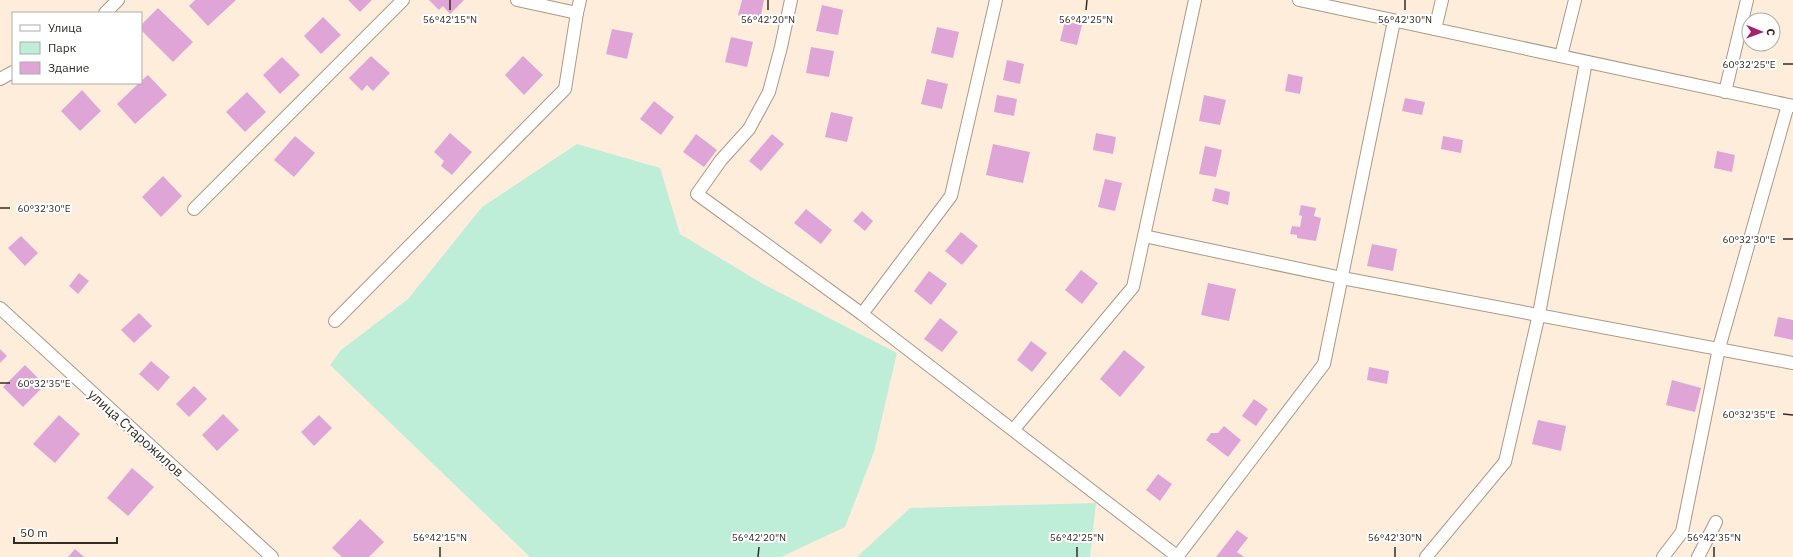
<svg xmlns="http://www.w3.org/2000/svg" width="1793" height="557" font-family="'IBM Plex Sans',sans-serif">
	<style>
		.green { fill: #beeed7 }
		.building { fill: #dfa5d7 }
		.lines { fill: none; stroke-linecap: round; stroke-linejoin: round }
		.street-casing { stroke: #ad9885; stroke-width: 14 }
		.street { stroke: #fff; stroke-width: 12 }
		.ticks { fill: none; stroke: #342c24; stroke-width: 1.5 }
		.labels { text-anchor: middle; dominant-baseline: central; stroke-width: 4; stroke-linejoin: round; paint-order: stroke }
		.street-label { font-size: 14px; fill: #342c24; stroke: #fff }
		.ticks-label { font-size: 10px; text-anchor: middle; fill: #342c24; stroke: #fff; stroke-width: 4; stroke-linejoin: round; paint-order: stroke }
	</style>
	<rect width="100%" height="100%" fill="#ffeddc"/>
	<!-- green -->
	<g class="green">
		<polygon points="577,144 660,168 680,234 765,285 897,353 874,452 845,527 781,557 530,557 330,365 341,350 408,299 482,207"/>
		<polygon points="1096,503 1090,557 857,557 910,508"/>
	</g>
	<!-- building -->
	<g class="building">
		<polygon points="195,0 236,0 208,26 189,6"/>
		<polygon points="348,0 372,0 360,12"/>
		<polygon points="429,0 464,0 450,14 443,6 439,10"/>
		<polygon points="742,0 764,0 760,20 738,15"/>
		<polygon points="822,5 843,10 838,35 816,31"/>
		<polygon points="158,8 193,42 173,62 141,30 141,25"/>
		<polygon points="323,17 341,35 321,54 304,36"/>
		<polygon points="1065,21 1082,25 1077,45 1060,41"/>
		<polygon points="937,27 959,32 953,58 931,53"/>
		<polygon points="612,29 633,33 627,59 606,54"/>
		<polygon points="731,37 753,42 747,67 725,62"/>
		<polygon points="811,47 834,51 829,77 806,73"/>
		<polygon points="371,56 390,73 373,91 367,85 362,91 349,78"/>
		<polygon points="523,56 543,75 524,95 505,75"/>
		<polygon points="282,57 300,75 280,94 263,75"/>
		<polygon points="1007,60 1024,64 1020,84 1003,80"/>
		<polygon points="1288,74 1303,77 1300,94 1285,91"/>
		<polygon points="148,75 167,95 135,124 117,104 139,83 141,83 141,81"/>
		<polygon points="927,79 948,84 942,109 921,104"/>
		<polygon points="82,90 101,111 80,131 61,111"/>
		<polygon points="247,92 266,112 245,132 226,112"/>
		<polygon points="997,95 1017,99 1014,116 994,112"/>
		<polygon points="1204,95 1226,100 1220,125 1199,121"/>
		<polygon points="1405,98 1425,102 1422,115 1402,111"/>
		<polygon points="654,101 674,117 661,135 640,119"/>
		<polygon points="831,112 853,117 847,142 825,137"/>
		<polygon points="450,133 472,152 452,175 441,166 444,161 434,152"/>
		<polygon points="1096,133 1116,137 1113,154 1093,150"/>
		<polygon points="696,134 717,150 704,167 683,152"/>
		<polygon points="772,134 784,144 761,171 749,161"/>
		<polygon points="295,136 315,153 294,177 274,160"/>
		<polygon points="1443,136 1463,140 1461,153 1441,149"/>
		<polygon points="993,144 1030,152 1023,183 986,175"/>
		<polygon points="1205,146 1222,150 1216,177 1199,174"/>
		<polygon points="1717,151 1735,155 1732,172 1714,168"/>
		<polygon points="163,176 182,196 161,217 142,197"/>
		<polygon points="1105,179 1122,183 1115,211 1098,207"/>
		<polygon points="1215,188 1230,192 1228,205 1212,201"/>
		<polygon points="1301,205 1316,208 1314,216 1321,218 1316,241 1297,238 1297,235 1290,234 1292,226 1300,227 1302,216 1299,215"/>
		<polygon points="806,209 832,230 821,244 794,223"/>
		<polygon points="862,211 873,221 865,231 853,221"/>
		<polygon points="961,232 978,246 962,265 945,251"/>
		<polygon points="21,236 38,253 25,266 8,248"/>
		<polygon points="1372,244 1397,249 1393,271 1367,266"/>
		<polygon points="1081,270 1098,283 1082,304 1065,290"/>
		<polygon points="929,271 947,284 931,305 914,291"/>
		<polygon points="79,273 89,281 78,294 69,286"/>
		<polygon points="1208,283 1236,289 1229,321 1201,315"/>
		<polygon points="139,313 152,326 134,343 121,330"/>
		<polygon points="1778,317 1793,320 1793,340 1774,336"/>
		<polygon points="940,318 958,332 942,352 924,339"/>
		<polygon points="1031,341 1047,353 1032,372 1017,360"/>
		<polygon points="0,349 7,356 0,363"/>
		<polygon points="1124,350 1145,367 1120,397 1100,379"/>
		<polygon points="151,361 170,377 158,391 139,374"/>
		<polygon points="25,365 45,385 23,407 3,387"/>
		<polygon points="1369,367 1389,371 1387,384 1367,380"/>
		<polygon points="1672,380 1701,388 1695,412 1666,405"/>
		<polygon points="194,386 207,399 189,417 176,404"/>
		<polygon points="1254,399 1268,409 1256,426 1242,416"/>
		<polygon points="223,414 239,430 217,451 202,435"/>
		<polygon points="59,415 80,434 55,463 33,444"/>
		<polygon points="319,415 332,428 314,446 301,432"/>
		<polygon points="1538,420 1566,426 1561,451 1532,444"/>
		<polygon points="1224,426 1241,440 1228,457 1206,440 1211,433 1218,433"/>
		<polygon points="132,468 154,487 128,516 107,498"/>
		<polygon points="1158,474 1172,484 1160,501 1146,490"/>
		<polygon points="360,519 384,542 369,557 342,557 332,548"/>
		<polygon points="1237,530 1248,538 1237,552 1244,557 1216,557"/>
		<polygon points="75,549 84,557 68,557"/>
	</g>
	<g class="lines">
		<defs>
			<g id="street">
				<polyline points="517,0 577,13"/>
				<polyline points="791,0 781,47 769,92 749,129 721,160 697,194 862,314 1178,557"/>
				<polyline points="1299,0 1793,106"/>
				<polyline points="105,13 118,0"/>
				<polyline points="1435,29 1442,0"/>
				<polyline points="1561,56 1575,0"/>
				<polyline points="0,79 13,72"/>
				<polyline points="1725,92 1747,0"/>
				<polyline points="194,209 403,0"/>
				<polyline points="1144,236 1342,278 1793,363"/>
				<polyline points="0,308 272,557"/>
				<polyline points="862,314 951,196 996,0"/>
				<polyline points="335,321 565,89 577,13 580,0"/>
				<polyline points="1014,429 1133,287 1195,0"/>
				<polyline points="1177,557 1324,364 1394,21"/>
				<polyline points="1426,557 1505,462 1539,314 1586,62"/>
				<polyline points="1663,557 1682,532 1719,348 1788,105"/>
				<polyline points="1698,557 1716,522"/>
			</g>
		</defs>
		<!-- street casing -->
		<use href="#street" class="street-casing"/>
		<!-- street -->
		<use href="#street" class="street"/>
	</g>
	<!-- ticks -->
	<path class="ticks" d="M450,10V0M768,10V0M1086,10L1087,0M1405,10V0M1783,64H1793M0,208H10M1783,239H1793M0,383H10M1783,414L1793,415M440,557V547M758,557L759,547M1077,557V547M1395,557V547M1714,557V547"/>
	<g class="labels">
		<!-- street labels -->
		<g class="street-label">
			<text transform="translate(136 433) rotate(42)">улица Старожилов</text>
		</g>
	</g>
	<g class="ticks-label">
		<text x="450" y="23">56°42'15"N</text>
		<text x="768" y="23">56°42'20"N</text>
		<text x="1086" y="23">56°42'25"N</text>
		<text x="1405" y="23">56°42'30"N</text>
		<text x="1749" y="68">60°32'25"E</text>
		<text x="44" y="212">60°32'30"E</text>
		<text x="1749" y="243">60°32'30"E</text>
		<text x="44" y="387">60°32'35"E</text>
		<text x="1749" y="418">60°32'35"E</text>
		<text x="440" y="541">56°42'15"N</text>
		<text x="759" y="541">56°42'20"N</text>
		<text x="1077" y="541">56°42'25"N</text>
		<text x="1395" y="541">56°42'30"N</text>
		<text x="1714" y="541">56°42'35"N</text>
	</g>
	<!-- legend -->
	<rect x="12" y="12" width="130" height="72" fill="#ffffff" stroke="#aeaba7"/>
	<rect x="20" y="25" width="20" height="6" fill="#ffffff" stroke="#aeaba7"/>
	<text x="48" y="32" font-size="12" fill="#342c24">Улица</text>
	<rect x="20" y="42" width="20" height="12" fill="#beeed7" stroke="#aeaba7"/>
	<text x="48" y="52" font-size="12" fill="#342c24">Парк</text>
	<rect x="20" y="62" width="20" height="12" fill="#dfa5d7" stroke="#aeaba7"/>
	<text x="48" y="72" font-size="12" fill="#342c24">Здание</text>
	<!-- north arrow -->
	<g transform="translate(1761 32) rotate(91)"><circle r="19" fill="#ffffff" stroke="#aeaba7"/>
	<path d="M0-3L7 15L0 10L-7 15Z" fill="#a4216f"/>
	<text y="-6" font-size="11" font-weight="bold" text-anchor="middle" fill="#342c24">С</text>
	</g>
	<!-- scale -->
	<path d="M14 537v6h103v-6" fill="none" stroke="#342c24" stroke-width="2"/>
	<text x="20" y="537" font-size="12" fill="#342c24" stroke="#ffffff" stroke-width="3" paint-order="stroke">50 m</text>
</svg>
